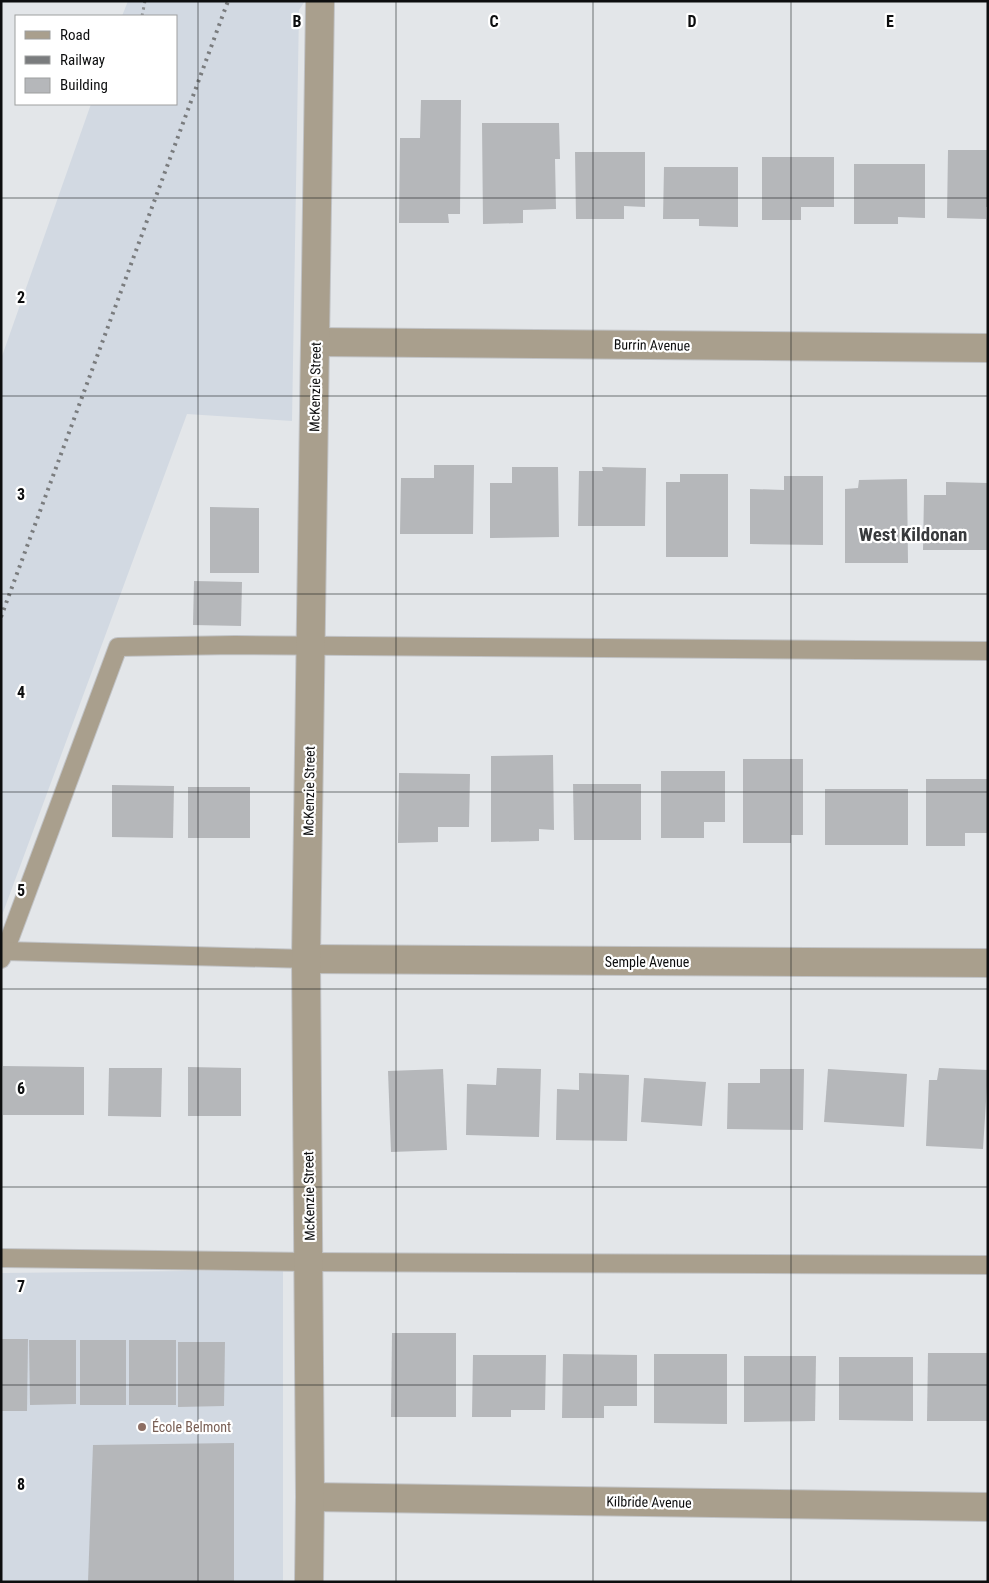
<svg xmlns="http://www.w3.org/2000/svg" width="989" height="1583" font-family="'Roboto Condensed',sans-serif">
	<style>
		.built { fill: #d2d9e2 }
		.building { fill: #b5b7ba }
		.lines { fill: none; stroke-linecap: round; stroke-linejoin: round }
		.lane-casing { stroke: #c1c3c6; stroke-width: 20 }
		.street-casing { stroke: #c1c3c6; stroke-width: 30 }
		.path { stroke: #8d8f91; stroke-width: 3; stroke-dasharray: 2.5 4; stroke-linecap: butt }
		.lane { stroke: #a99f8d; stroke-width: 18 }
		.street { stroke: #a99f8d; stroke-width: 28 }
		.rail { stroke: #7a7c7e; stroke-width: 4; stroke-dasharray: 2.5 5; stroke-linecap: butt }
		.grid { fill: none; stroke: #0d0e0f; stroke-width: 1; stroke-opacity: 0.55 }
		.education-dot { fill: #8d6e63; stroke: #fff; stroke-width: 2 }
		.labels { text-anchor: middle; dominant-baseline: central; stroke-width: 4.5; stroke-linejoin: round; paint-order: stroke }
		.street-label { font-size: 14px; fill: #0d0e0f; stroke: #fff }
		.education-label { font-size: 14px; fill: #785e54; stroke: #fff; text-anchor: start }
		.district-label { font-size: 19px; font-weight: bold; fill: #383a3c; stroke: #fff }
		.grid-label { font-size: 16px; text-anchor: middle; font-weight: bold; fill: #0d0e0f; stroke: #fff; stroke-width: 4.5; stroke-linejoin: round; paint-order: stroke }
	</style>
	<rect width="100%" height="100%" fill="#e3e6e9"/>
	<!-- built -->
	<g class="built">
		<polygon points="128,1 305,1 299,10 292,421 187,414 1,918 1,359 91,104 176,104 176,16 122,16"/>
		<polygon points="283,1270 283,1582 1,1582 1,1273"/>
	</g>
	<!-- building -->
	<g class="building">
		<polygon points="421,100 461,100 460,214 448,214 449,223 399,223 400,138 420,138"/>
		<polygon points="482,123 559,123 560,159 555,159 556,209 523,210 523,223 483,224"/>
		<polygon points="948,150 988,150 988,207 986,207 986,219 947,218"/>
		<polygon points="575,152 645,152 645,207 624,206 624,219 576,219"/>
		<polygon points="762,157 834,157 834,207 801,207 801,220 762,220"/>
		<polygon points="854,164 925,164 925,218 898,217 898,224 854,224"/>
		<polygon points="664,167 738,167 738,227 699,226 699,219 663,219"/>
		<polygon points="434,465 474,465 473,534 400,534 401,478 434,478"/>
		<polygon points="512,467 558,467 559,537 490,538 490,483 512,483"/>
		<polygon points="602,467 646,468 645,526 578,526 579,471 603,471"/>
		<polygon points="680,474 728,474 728,557 666,557 666,482 680,482"/>
		<polygon points="784,476 823,476 823,545 750,544 750,489 784,490"/>
		<polygon points="907,479 908,563 845,563 845,489 858,488 859,480"/>
		<polygon points="946,482 988,483 988,550 923,550 924,495 946,495"/>
		<polygon points="210,507 259,508 259,573 210,573"/>
		<polygon points="194,581 242,582 241,626 193,625"/>
		<polygon points="553,755 554,830 539,829 539,841 491,842 491,756"/>
		<polygon points="743,759 803,759 803,835 791,835 791,843 743,843"/>
		<polygon points="661,771 725,771 725,822 704,822 704,838 661,838"/>
		<polygon points="399,773 470,774 469,827 438,827 438,842 398,843"/>
		<polygon points="926,779 988,779 988,833 965,833 965,846 926,846"/>
		<polygon points="573,784 641,784 641,840 574,840"/>
		<polygon points="112,785 174,786 173,838 112,837"/>
		<rect x="188" y="787" width="62" height="51"/>
		<rect x="825" y="789" width="83" height="56"/>
		<polygon points="3,1066 84,1067 84,1115 3,1115"/>
		<polygon points="188,1067 241,1068 241,1116 188,1116"/>
		<polygon points="109,1068 162,1068 161,1117 108,1116"/>
		<polygon points="497,1068 541,1069 539,1137 466,1135 467,1084 496,1085"/>
		<polygon points="939,1068 988,1070 983,1149 926,1146 929,1080 937,1080"/>
		<polygon points="443,1069 447,1150 391,1152 388,1071"/>
		<polygon points="760,1069 804,1069 803,1130 727,1129 728,1083 760,1083"/>
		<polygon points="828,1069 907,1074 904,1127 824,1122"/>
		<polygon points="579,1073 629,1075 627,1141 556,1140 557,1089 579,1090"/>
		<polygon points="644,1078 706,1082 702,1126 641,1122"/>
		<polygon points="392,1333 456,1333 456,1417 391,1417"/>
		<polygon points="1,1339 28,1339 27,1411 1,1411"/>
		<polygon points="29,1340 76,1340 76,1404 30,1405"/>
		<rect x="80" y="1340" width="46" height="65"/>
		<rect x="129" y="1340" width="47" height="65"/>
		<polygon points="178,1342 225,1342 224,1406 178,1407"/>
		<polygon points="928,1353 988,1353 988,1421 927,1421"/>
		<polygon points="563,1354 637,1355 637,1406 604,1406 604,1418 562,1418"/>
		<polygon points="654,1354 727,1354 727,1424 654,1423"/>
		<polygon points="473,1355 546,1355 545,1410 511,1410 511,1417 472,1417"/>
		<polygon points="744,1356 816,1356 815,1421 744,1422"/>
		<polygon points="839,1357 913,1357 913,1421 839,1420"/>
		<polygon points="234,1443 234,1582 88,1582 93,1445"/>
	</g>
	<g class="lines">
		<defs>
			<g id="lane">
				<polyline points="5,951 118,647 235,645 988,651"/>
				<polyline points="1,959 5,951 306,959"/>
				<polyline points="1,1258 309,1262 988,1265"/>
			</g>
			<g id="street">
				<polyline points="316,342 988,348"/>
				<polyline points="306,959 988,963"/>
				<polyline points="310,1497 988,1507"/>
				<polyline points="309,1582 310,1497 306,959 320,1"/>
			</g>
		</defs>
		<!-- lane casing -->
		<use href="#lane" class="lane-casing"/>
		<!-- street casing -->
		<use href="#street" class="street-casing"/>
		<!-- path -->
		<polyline class="path" points="142,16 145,1"/>
		<!-- lane -->
		<use href="#lane" class="lane"/>
		<!-- street -->
		<use href="#street" class="street"/>
		<!-- rail -->
		<polyline class="rail" points="1,617 228,1"/>
	</g>
	<!-- grid -->
	<path class="grid" d="M198,1V1582M396,1V1582M593,1V1582M791,1V1582M1,198H988M1,396H988M1,594H988M1,792H988M1,989H988M1,1187H988M1,1385H988"/>
	<!-- markers -->
	<circle class="education-dot" cx="142" cy="1427" r="5"/>
	<g class="labels">
		<!-- street labels -->
		<g class="street-label">
			<text transform="translate(652 345) rotate(1)">Burrin Avenue</text>
			<text transform="translate(315 387) rotate(-89)">McKenzie Street</text>
			<text transform="translate(309 791) rotate(-89)">McKenzie Street</text>
			<text x="647" y="962">Semple Avenue</text>
			<text transform="translate(309 1196) rotate(-91)">McKenzie Street</text>
			<text transform="translate(649 1502) rotate(1)">Kilbride Avenue</text>
		</g>
		<!-- education labels -->
		<g class="education-label">
			<text x="152" y="1427">École Belmont</text>
		</g>
		<!-- district labels -->
		<g class="district-label">
			<text x="913" y="534">West Kildonan</text>
		</g>
	</g>
	<g class="grid-label">
		<text x="297" y="27">B</text>
		<text x="494" y="27">C</text>
		<text x="692" y="27">D</text>
		<text x="890" y="27">E</text>
		<text x="21" y="303">2</text>
		<text x="21" y="500">3</text>
		<text x="21" y="698">4</text>
		<text x="21" y="896">5</text>
		<text x="21" y="1094">6</text>
		<text x="21" y="1292">7</text>
		<text x="21" y="1490">8</text>
	</g>
	<!-- border -->
	<rect width="989" height="1583" fill="none" stroke="#0d0e0f" stroke-width="5"/>
	<!-- legend -->
	<rect x="15" y="15" width="162" height="90" fill="#ffffff" stroke="#9e9f9f"/>
	<rect x="25" y="31" width="25" height="8" fill="#a99f8d" stroke="#9e9f9f"/>
	<text x="60" y="40" font-size="15" fill="#0d0e0f">Road</text>
	<rect x="25" y="56" width="25" height="8" fill="#7a7c7e" stroke="#9e9f9f"/>
	<text x="60" y="65" font-size="15" fill="#0d0e0f">Railway</text>
	<rect x="25" y="78" width="25" height="15" fill="#b5b7ba" stroke="#9e9f9f"/>
	<text x="60" y="90" font-size="15" fill="#0d0e0f">Building</text>
</svg>
